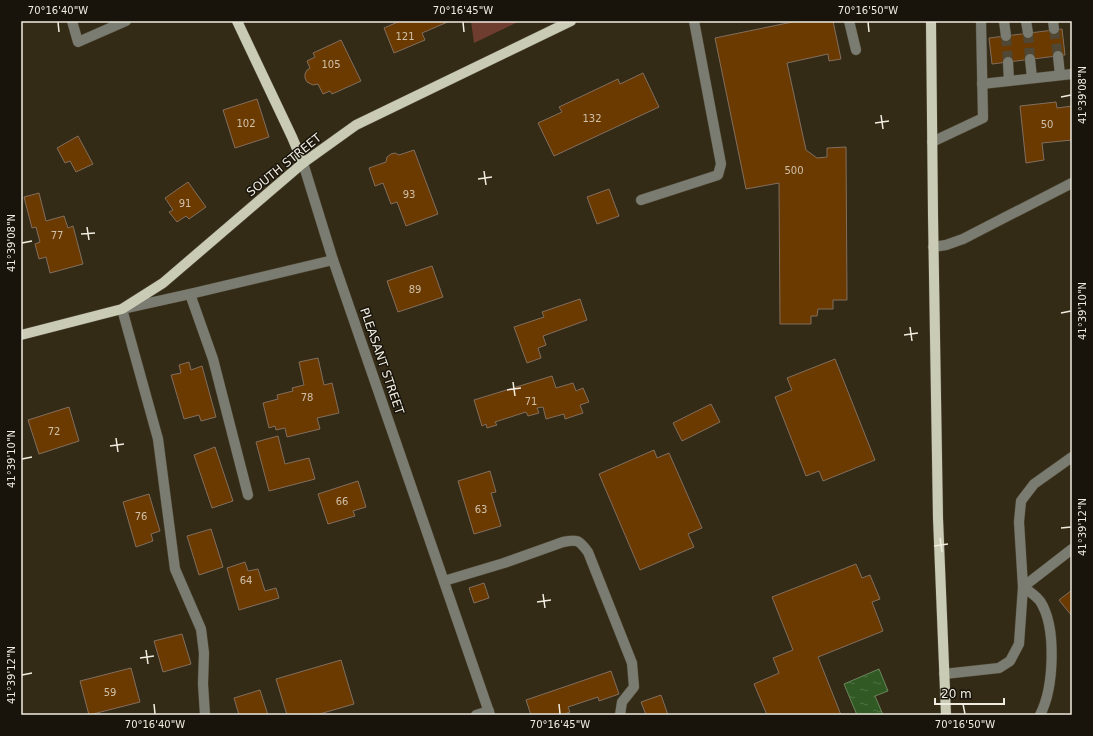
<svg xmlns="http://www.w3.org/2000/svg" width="1093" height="736" font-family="'DejaVu Sans',sans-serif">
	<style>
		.park { fill: #6f3d2f }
		.water { fill: url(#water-ripples); stroke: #6b855c }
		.building { fill: #6b3a00; stroke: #826e5e }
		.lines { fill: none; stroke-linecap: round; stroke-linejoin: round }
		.minor-tunnel { stroke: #504835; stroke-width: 10; stroke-dasharray: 10 5; stroke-linecap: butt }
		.minor-casing { stroke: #4e4633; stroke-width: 11 }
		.major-casing { stroke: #4e4633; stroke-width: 11 }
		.minor { stroke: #7a7c71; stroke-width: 10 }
		.major { stroke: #c9cbb5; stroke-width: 10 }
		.ticks { fill: none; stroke: #f1ece0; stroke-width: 1.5 }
		.labels { text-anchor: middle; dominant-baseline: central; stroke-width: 3; stroke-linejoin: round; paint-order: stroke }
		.number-label { font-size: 10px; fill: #d0c0a8 }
		.street-label { font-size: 12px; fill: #f1ece0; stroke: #18140c }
		.neatline { fill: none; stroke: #f1ece0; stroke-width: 1.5 }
		.ticks-label { font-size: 10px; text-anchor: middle; fill: #f1ece0 }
	</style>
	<defs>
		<pattern id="water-ripples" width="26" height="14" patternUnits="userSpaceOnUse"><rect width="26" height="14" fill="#315924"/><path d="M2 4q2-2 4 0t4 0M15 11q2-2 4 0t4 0" fill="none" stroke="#4f7144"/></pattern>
	</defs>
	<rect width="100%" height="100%" fill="#342b17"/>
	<!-- park -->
	<polygon class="park" points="471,21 520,21 474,43"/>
	<!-- water -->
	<polygon class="water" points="879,669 888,691 875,696 883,715 857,715 844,684"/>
	<!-- building -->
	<g class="building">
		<polygon points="400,21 450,21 422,33 425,40 394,53 384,28"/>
		<polygon points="797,21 833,21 841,59 829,61 828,54 787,63 806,150 817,158 827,157 827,148 846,147 847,300 833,300 833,309 818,309 817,316 811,316 811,324 780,324 779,183 746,189 715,38"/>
		<polygon points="1062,29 1065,55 992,64 989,38"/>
		<polygon points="341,40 361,81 332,94 330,91 323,94 318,84 313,85 307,82 305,78 305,74 307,70 310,68 307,61 315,57 313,53"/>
		<polygon points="643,73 659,107 554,156 538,123 562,112 559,107 618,79 620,84"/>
		<polygon points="257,99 269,137 235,148 223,110"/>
		<polygon points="1056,102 1057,108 1072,106 1072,140 1042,143 1044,160 1026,163 1020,106"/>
		<polygon points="78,136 93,164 76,172 70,161 65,163 57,148"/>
		<polygon points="414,150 438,214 406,226 397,202 391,204 383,183 375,186 369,168 386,162 387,157 391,154 395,153 399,155"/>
		<polygon points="188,182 206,207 189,219 186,216 177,222 169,212 173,210 165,198"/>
		<polygon points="609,189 619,216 597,224 587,197"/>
		<polygon points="39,193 46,221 64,216 68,228 73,226 83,264 50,273 46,257 39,259 35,244 40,242 36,227 32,228 24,197"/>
		<polygon points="432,266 443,297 398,312 387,281"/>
		<polygon points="580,299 587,320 543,336 546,345 538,348 541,358 527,363 514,327 544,317 542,312"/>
		<polygon points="318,358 324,385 332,383 339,413 317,418 320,429 287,437 285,428 276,430 275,426 269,428 263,403 278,399 277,395 293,391 292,388 304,385 299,362"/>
		<polygon points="835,359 875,460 823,481 819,471 806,476 775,397 792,390 787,378"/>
		<polygon points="189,362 191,370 202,366 216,417 201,421 199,415 184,419 171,375 181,373 179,365"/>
		<polygon points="552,376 556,388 573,383 576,391 583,388 589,402 580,405 583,413 565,419 564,414 546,419 543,407 537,408 539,413 528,416 526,412 495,422 497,425 487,428 486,424 482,426 474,400"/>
		<polygon points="711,404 720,422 682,441 673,423"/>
		<polygon points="69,407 79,441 39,454 28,420"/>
		<polygon points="278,436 285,464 309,458 315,479 269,491 256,442"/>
		<polygon points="215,447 233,501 212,508 194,455"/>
		<polygon points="654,450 657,458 669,453 702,528 688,534 694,547 640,570 599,474"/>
		<polygon points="490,471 496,492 491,493 501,526 474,534 458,481"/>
		<polygon points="358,481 366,507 353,511 355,516 328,524 318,494"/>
		<polygon points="149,494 160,531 151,534 153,541 136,547 123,502"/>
		<polygon points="211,529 223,567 199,575 187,536"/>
		<polygon points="245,562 248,571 258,569 265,591 276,588 279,598 239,610 227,568"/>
		<polygon points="856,564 862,578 870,575 880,599 872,602 883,631 818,657 841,715 767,715 754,684 779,673 773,658 793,650 772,597"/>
		<polygon points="484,583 489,598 474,603 469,588"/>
		<polygon points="1072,590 1072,616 1059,600"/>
		<polygon points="182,634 191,664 163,672 154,641"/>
		<polygon points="341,660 354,704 316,715 287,715 276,679"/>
		<polygon points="131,668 140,702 89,715 80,681"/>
		<polygon points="611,671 619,694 599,701 598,697 568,707 570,712 562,715 531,715 526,700"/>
		<polygon points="260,690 268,715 239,715 234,698"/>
		<polygon points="661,695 668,715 646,715 641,702"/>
	</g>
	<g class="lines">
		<!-- minor-tunnel -->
		<g class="minor-tunnel">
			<polyline points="1054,29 1058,56"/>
			<polyline points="1028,33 1030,59"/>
			<polyline points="1006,36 1008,62"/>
		</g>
		<defs>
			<g id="minor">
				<polyline points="72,21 78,42 126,21"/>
				<polyline points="849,21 856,50"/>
				<polyline points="1004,21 1006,36"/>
				<polyline points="1026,21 1028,33"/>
				<polyline points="1053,21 1054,29"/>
				<polyline points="1058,56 1060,75"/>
				<polyline points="1030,59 1032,78"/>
				<polyline points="1008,62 1009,81"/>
				<polyline points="982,84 1072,74"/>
				<polyline points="932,142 983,118 981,21"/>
				<polyline points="303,163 333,260 490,715"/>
				<polyline points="641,200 718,175 721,164 694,21"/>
				<polyline points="933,247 946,245 963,239 1072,183"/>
				<polyline points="190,294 213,359 248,495"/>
				<path d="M444,581L504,563L563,542C578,539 579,540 588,552L632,663L634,687L622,702L620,715"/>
				<polyline points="944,674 999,668 1010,661 1019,644 1023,587 1019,522 1021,501 1034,484 1072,457"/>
				<polyline points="205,715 203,684 204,653 201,629 175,569 158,439 122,309 190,294 333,260"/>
				<polyline points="476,715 489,711"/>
				<path d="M1040,715C1054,688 1057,627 1040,601C1036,596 1029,591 1023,587L1072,549"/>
			</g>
			<g id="major">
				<polyline points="237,21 292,137 303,163"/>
				<polyline points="931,21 933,215 938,518 946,715"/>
				<polyline points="21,335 122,309 163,283 303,163 356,125 571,21"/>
			</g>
		</defs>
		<!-- minor casing -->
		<use href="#minor" class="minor-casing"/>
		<!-- major casing -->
		<use href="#major" class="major-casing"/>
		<!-- minor -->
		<use href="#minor" class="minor"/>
		<!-- major -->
		<use href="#major" class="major"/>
	</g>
	<!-- ticks -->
	<path class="ticks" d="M58,22L59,32M463,22L464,32M868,22L869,32M1061,97L1071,95M881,115L883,129M875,123L889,121M484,171L486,185M478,179L492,177M87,227L89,240M81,234L95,233M22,243L32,241M1061,313L1071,311M910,327L912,341M904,335L918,333M513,382L515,396M507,390L521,388M116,438L118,452M110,446L124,444M22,459L32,457M1061,528L1071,527M940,538L942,552M934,546L948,544M543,594L545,608M537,602L551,600M146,650L148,664M140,658L154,656M22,675L32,673M154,704L155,714M559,704L560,714M963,704L965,714"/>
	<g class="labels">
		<!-- number labels -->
		<g class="number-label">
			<text x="405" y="36">121</text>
			<text x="331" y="64">105</text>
			<text x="592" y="118">132</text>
			<text x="246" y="123">102</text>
			<text x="1047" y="124">50</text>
			<text x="794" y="170">500</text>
			<text x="409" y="194">93</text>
			<text x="185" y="203">91</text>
			<text x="57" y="235">77</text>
			<text x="415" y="289">89</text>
			<text x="307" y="397">78</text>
			<text x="531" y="401">71</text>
			<text x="54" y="431">72</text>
			<text x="342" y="501">66</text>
			<text x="481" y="509">63</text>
			<text x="141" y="516">76</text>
			<text x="246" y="580">64</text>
			<text x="110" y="692">59</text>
		</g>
		<!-- street labels -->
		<g class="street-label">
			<text transform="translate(284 165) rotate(-39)">SOUTH STREET</text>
			<text transform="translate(382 361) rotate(71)">PLEASANT STREET</text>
		</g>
	</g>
	<!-- border -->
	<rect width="1093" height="736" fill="none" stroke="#18140c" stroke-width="44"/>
	<!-- scale -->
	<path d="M935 698v6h69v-6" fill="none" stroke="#f1ece0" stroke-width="2"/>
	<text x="941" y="698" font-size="12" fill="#f1ece0" stroke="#18140c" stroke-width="3" paint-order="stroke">20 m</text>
	<rect x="22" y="22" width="1049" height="692" class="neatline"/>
	<g class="ticks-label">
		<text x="58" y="14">70°16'40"W</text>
		<text x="463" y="14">70°16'45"W</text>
		<text x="868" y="14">70°16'50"W</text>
		<text transform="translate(1082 95) rotate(-90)" y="4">41°39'08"N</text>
		<text transform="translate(11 243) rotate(-90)" y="4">41°39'08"N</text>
		<text transform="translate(1082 311) rotate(-90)" y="4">41°39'10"N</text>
		<text transform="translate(11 459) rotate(-90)" y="4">41°39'10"N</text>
		<text transform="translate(1082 527) rotate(-90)" y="4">41°39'12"N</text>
		<text transform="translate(11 675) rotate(-90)" y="4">41°39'12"N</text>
		<text x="155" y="728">70°16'40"W</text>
		<text x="560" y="728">70°16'45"W</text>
		<text x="965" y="728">70°16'50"W</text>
	</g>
</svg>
